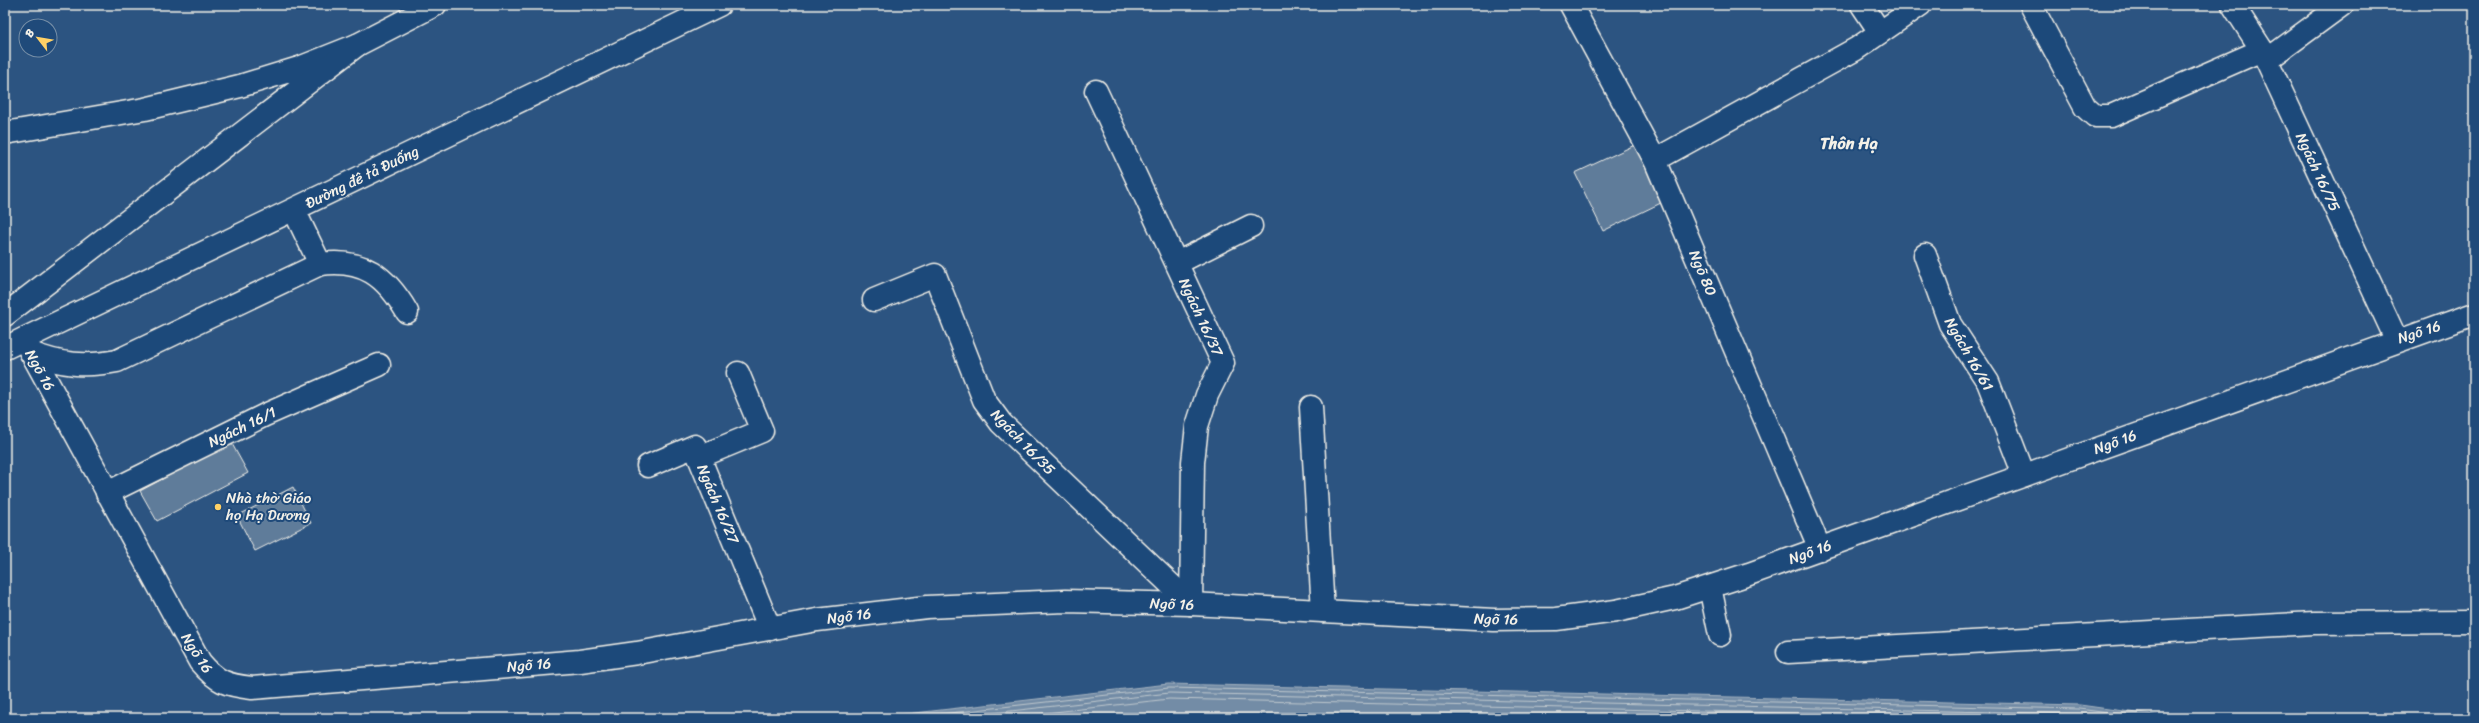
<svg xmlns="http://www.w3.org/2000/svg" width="2479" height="723" font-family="Sriracha,sans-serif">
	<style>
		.water { fill: #738ca6; stroke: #a7b4c0 }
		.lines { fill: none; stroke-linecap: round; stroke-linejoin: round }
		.shore { stroke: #c0c9ce; stroke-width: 1 }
		.building { fill: #5e7b9a; stroke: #f4f1e8 }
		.minor-casing { stroke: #f4f1e8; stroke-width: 25 }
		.major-casing { stroke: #f4f1e8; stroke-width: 25 }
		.minor { stroke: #1f4a7a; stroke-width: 22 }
		.major { stroke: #1f4a7a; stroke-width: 22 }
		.poi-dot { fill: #ffd166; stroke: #1f4a7a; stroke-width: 1.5 }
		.labels { text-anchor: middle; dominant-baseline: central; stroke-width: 4; stroke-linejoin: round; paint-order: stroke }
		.street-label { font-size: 15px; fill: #f4f1e8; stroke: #1f4a7a }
		.poi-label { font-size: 15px; fill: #f4f1e8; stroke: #1f4a7a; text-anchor: start }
		.neighbourhood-label { font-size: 16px; font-weight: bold; fill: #f4f1e8; stroke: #1f4a7a }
	</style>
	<rect width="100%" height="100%" fill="#2c5481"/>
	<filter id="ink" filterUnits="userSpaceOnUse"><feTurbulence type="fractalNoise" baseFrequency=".025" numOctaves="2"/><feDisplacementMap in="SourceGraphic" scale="8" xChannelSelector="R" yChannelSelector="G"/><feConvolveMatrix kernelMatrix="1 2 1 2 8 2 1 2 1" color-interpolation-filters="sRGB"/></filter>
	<g filter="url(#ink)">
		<!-- water -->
		<polygon class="water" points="1168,684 2080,705 2173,718 871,718"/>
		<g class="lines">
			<!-- shore -->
			<g class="shore">
				<polyline points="906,718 1169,688 2079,709 2145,718"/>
				<polyline points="949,718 1169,693 2079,714 2110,718"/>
				<polyline points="1001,718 1169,699 2010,718"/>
			</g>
		</g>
		<!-- building -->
		<g class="building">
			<polygon points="1639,143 1663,202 1603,231 1575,173"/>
			<polygon points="231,442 248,473 157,521 140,491"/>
			<polygon points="293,487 311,523 255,551 237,516"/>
		</g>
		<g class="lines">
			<defs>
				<g id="minor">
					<polyline points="1571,5 1655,160 1820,549"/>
					<polyline points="1862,5 1880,32"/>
					<polyline points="2031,5 2085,107 2095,116 2111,116 2262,50"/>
					<polyline points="2233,5 2262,50 2397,341"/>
					<polyline points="2267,60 2342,5"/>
					<polyline points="1096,91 1223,363 1207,395 1197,426 1193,462 1191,604"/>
					<polyline points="5,133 145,109 240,86 299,68 357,45 435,5"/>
					<polyline points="1655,160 1856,49 1920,5"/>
					<polyline points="294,210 320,264"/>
					<polyline points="1925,255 1950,324 1988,382 2024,475"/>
					<polyline points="1177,263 1251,226"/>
					<polyline points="874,300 935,275 984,400 1001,423 1191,604"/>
					<path d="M24,339L200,662C217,682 226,685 252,688L580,661L637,653L817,620L927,607L1065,601L1191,604L1494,620L1556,619L1616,611L1675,598L1749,574L2474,314"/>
					<path d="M31,353C61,365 86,367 117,361L320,264C363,258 386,276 407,312"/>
					<polyline points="738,373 762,431 699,457 770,629"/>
					<polyline points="1311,407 1323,611"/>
					<polyline points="648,466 695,446 699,457"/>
					<polyline points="107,493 265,415 379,365"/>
					<polyline points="1710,587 1720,635"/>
					<polyline points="1788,652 2314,623 2474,622"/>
				</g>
				<g id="major">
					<polyline points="5,315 357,45"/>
					<polyline points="5,348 719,5"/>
				</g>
			</defs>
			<!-- minor casing -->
			<use href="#minor" class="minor-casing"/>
			<!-- major casing -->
			<use href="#major" class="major-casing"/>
			<!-- minor -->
			<use href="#minor" class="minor"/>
			<!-- major -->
			<use href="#major" class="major"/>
		</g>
	</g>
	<!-- markers -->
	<circle class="poi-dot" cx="218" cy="507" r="4"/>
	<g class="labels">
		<!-- street labels -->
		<g class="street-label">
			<text transform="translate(2318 172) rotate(65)">Ngách 16/75</text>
			<text transform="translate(362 177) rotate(-26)">Đường đê tả Đuống</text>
			<text transform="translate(1703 273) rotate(67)">Ngõ 80</text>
			<text transform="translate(1201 317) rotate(65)">Ngách 16/37</text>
			<text transform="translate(2419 332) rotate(-18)">Ngõ 16</text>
			<text transform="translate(1969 354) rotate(60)">Ngách 16/61</text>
			<text transform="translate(40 370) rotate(61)">Ngõ 16</text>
			<text transform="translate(242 427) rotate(-26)">Ngách 16/1</text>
			<text transform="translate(1023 442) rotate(46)">Ngách 16/35</text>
			<text transform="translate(2115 442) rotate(-20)">Ngõ 16</text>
			<text transform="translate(718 504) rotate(67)">Ngách 16/27</text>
			<text transform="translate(1810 552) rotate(-20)">Ngõ 16</text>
			<text transform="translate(1172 604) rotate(2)">Ngõ 16</text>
			<text transform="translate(849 616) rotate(-7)">Ngõ 16</text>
			<text transform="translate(1496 619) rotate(1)">Ngõ 16</text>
			<text transform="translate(197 653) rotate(57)">Ngõ 16</text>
			<text transform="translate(529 665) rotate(-5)">Ngõ 16</text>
		</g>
		<!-- poi labels -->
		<g class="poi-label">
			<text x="226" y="498">Nhà thờ Giáo<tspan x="226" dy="17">họ Hạ Dương</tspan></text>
		</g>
		<!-- neighbourhood labels -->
		<g class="neighbourhood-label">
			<text x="1849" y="143">Thôn Hạ</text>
		</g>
	</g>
	<!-- margin -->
	<rect width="2479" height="723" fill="none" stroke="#1f4a7a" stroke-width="20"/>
	<rect x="10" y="10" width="2459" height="703" fill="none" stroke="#f4f1e8" stroke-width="1.5" filter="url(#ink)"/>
	<!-- north arrow -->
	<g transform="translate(38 38) rotate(301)"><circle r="19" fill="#1f4a7a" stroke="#748da6"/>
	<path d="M0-3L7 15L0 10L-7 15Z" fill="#ffd166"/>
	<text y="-6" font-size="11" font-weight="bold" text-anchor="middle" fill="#f4f1e8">B</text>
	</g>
</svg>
